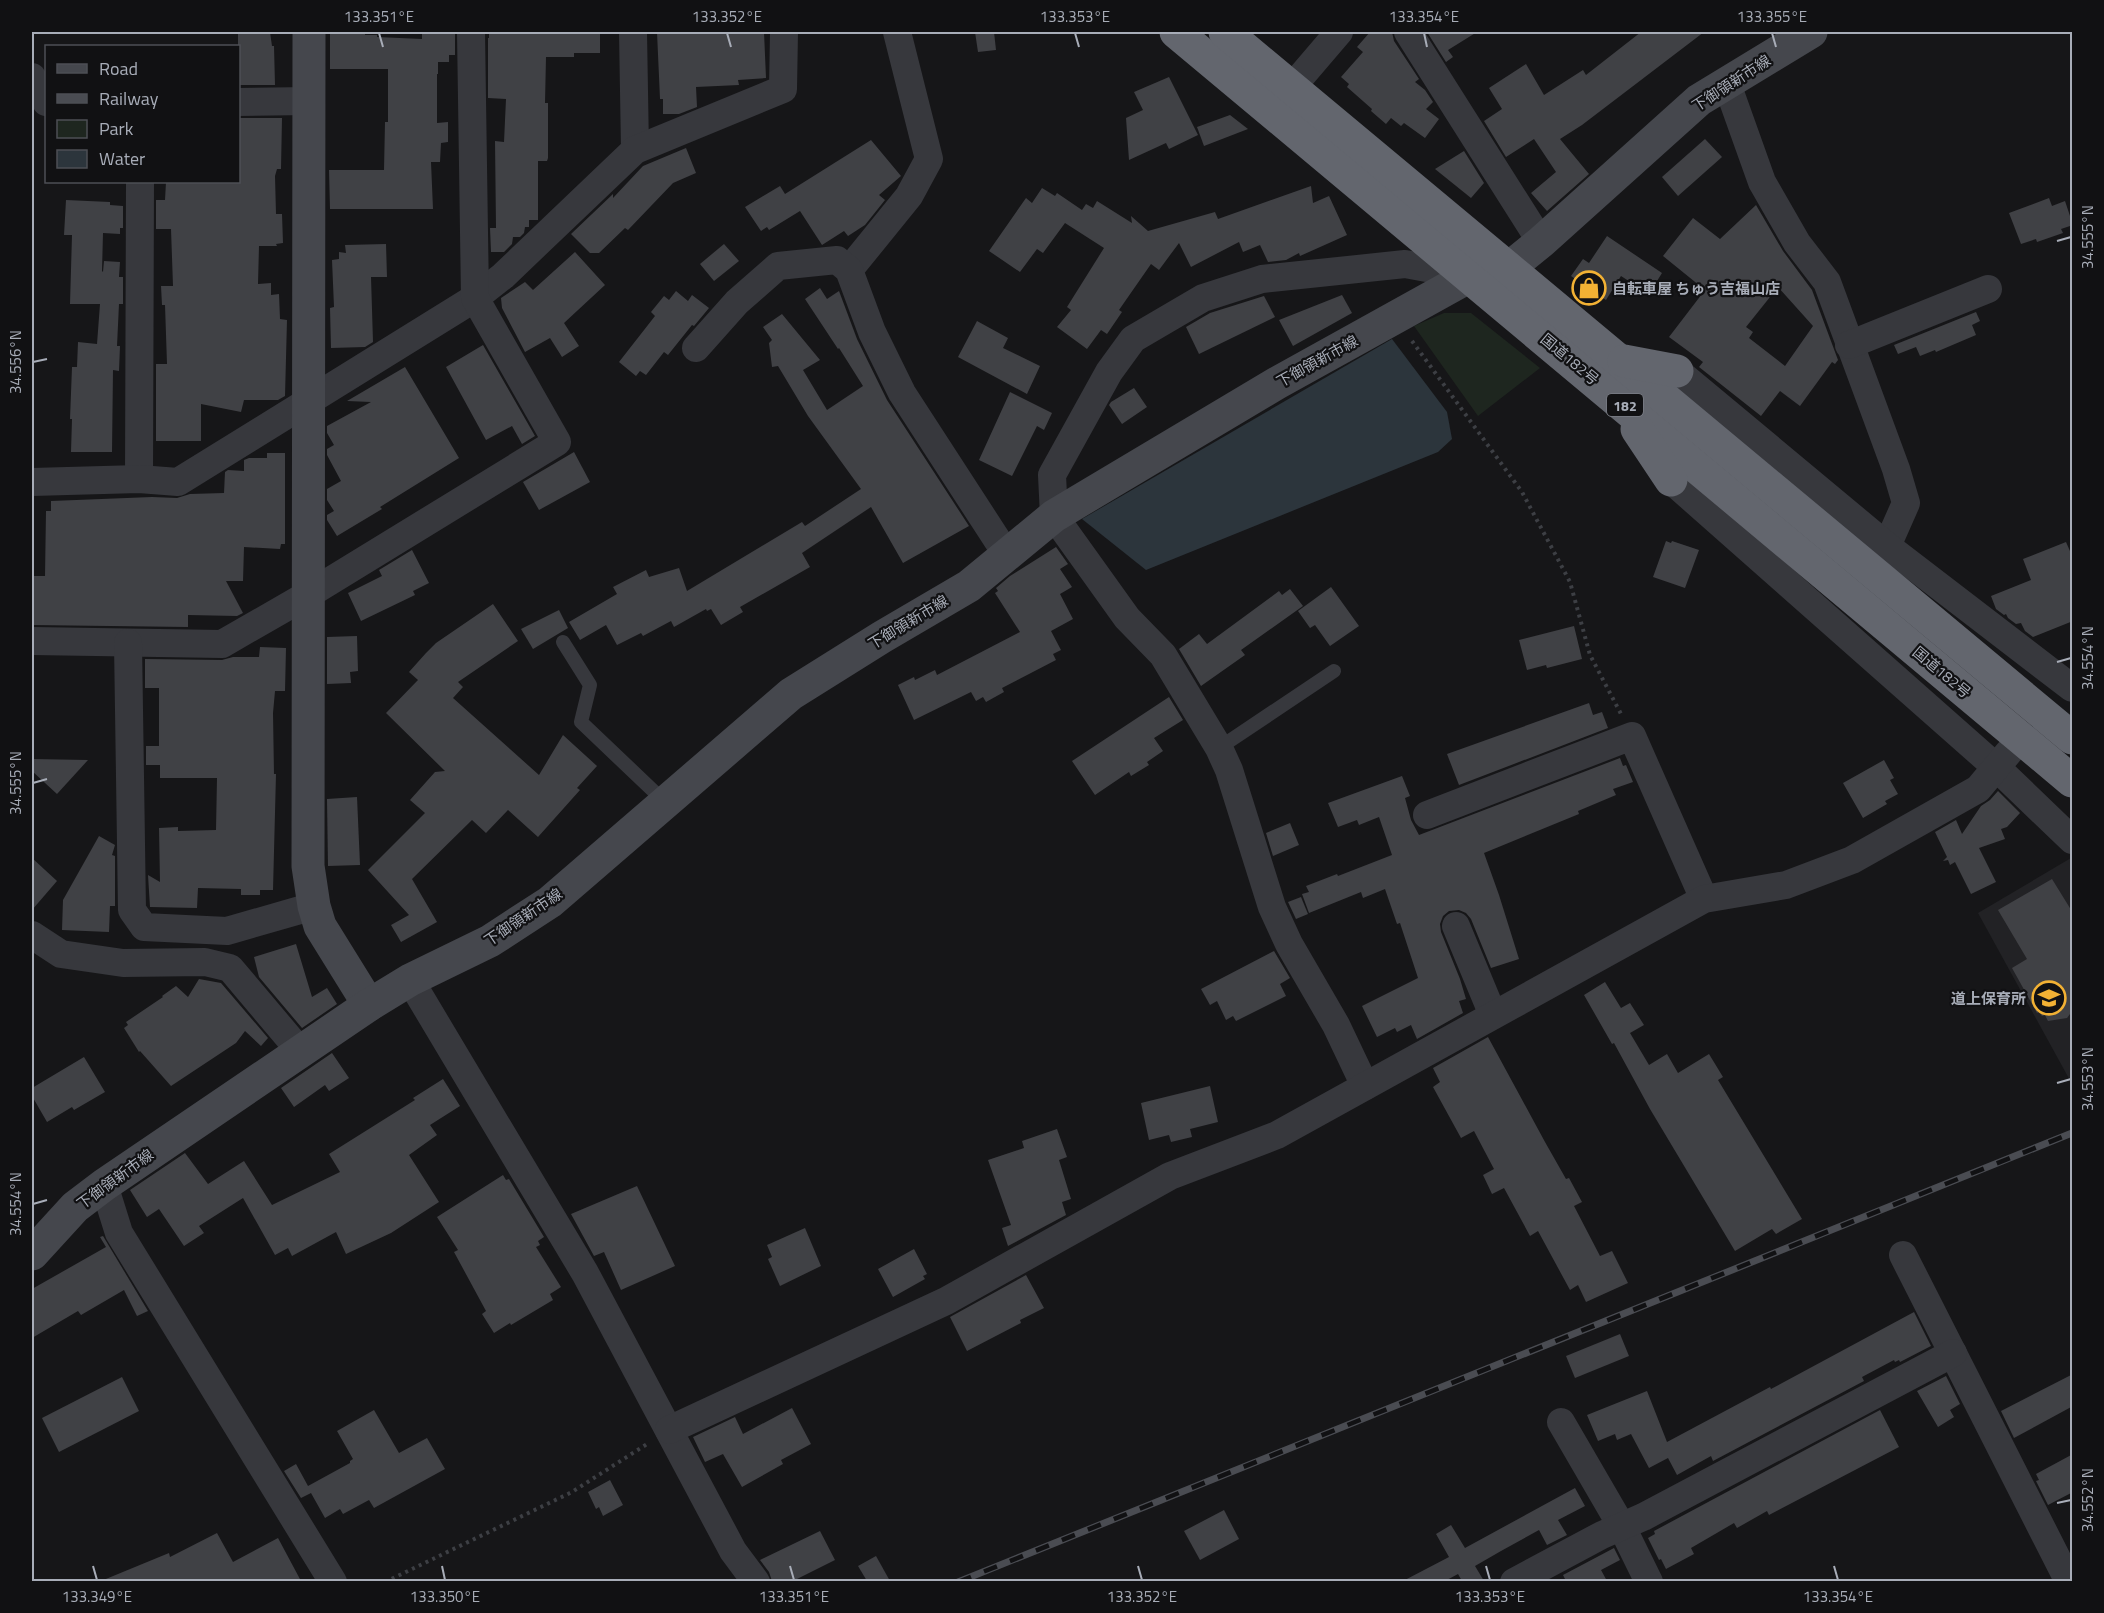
<svg xmlns="http://www.w3.org/2000/svg" width="2104" height="1613" font-family="'Titillium Web','Noto Sans JP',sans-serif">
	<style>
		.built { fill: #222225 }
		.green { fill: #1e261f }
		.water { fill: #2c353c }
		.building { fill: #404145; fill-rule: evenodd }
		.lines { fill: none; stroke-linecap: round; stroke-linejoin: round }
		.path { stroke: #3d3f44; stroke-width: 4; stroke-dasharray: 3 4.5; stroke-linecap: butt }
		.lane { stroke: #37383d; stroke-width: 14 }
		.street { stroke: #37383d; stroke-width: 28 }
		.secondary { stroke: #45474d; stroke-width: 33 }
		.highway { stroke: #63666e; stroke-width: 33 }
		.rail-casing { stroke: #4a4c52; stroke-width: 7 }
		.rail { stroke: #111113; stroke-width: 4.5; stroke-dasharray: 14; stroke-linecap: butt }
		.ticks { fill: none; stroke: #a8adb8; stroke-width: 2 }
		.labels { text-anchor: middle; dominant-baseline: central; stroke-width: 4.5; stroke-linejoin: round; paint-order: stroke }
		.shield { fill: #111113; stroke: #7b7e86; stroke-width: 1.5 }
		.shield-label { font-size: 14px; font-weight: bold; fill: #a8adb8 }
		.street-label { font-size: 15px; fill: #a8adb8; stroke: #111113 }
		.poi-label { font-size: 15px; font-weight: bold; fill: #a8adb8; stroke: #111113; text-anchor: start }
		.neatline { fill: none; stroke: #a8adb8; stroke-width: 2 }
		.ticks-label { font-size: 15px; text-anchor: middle; fill: #a8adb8 }
	</style>
	<rect width="100%" height="100%" fill="#161618"/>
	<!-- built -->
	<polygon class="built" points="2071,858 2072,860 2072,1084 1978,913"/>
	<!-- green -->
	<polygon class="green" points="1444,313 1471,313 1540,368 1478,416 1414,326"/>
	<!-- water -->
	<polygon class="water" points="1392,339 1447,412 1452,439 1438,452 1146,570 1082,519"/>
	<!-- building -->
	<g class="building">
		<polygon points="238,32 270,32 272,46 274,46 275,85 238,85"/>
		<polygon points="330,32 365,32 365,35 377,35 377,37 422,39 422,32 452,32 455,34 455,55 449,55 449,62 438,62 438,74 437,74 437,123 448,122 448,142 441,143 440,162 431,162 433,209 330,209 329,170 384,170 385,122 388,122 388,69 330,69"/>
		<polygon points="489,32 600,32 600,53 574,53 574,57 546,57 545,103 548,103 548,158 547,161 538,161 538,220 529,220 529,227 525,227 524,233 520,237 513,237 512,244 504,252 491,252 490,228 496,228 495,141 504,142 506,99 488,98 488,38 489,38"/>
		<polygon points="657,32 764,32 766,78 738,80 739,85 696,87 697,107 679,114 663,114 663,99 660,99"/>
		<polygon points="975,32 994,32 996,50 978,52"/>
		<polygon points="1370,32 1392,32 1394,41 1419,79 1415,82 1425,90 1433,102 1426,109 1439,119 1425,138 1404,123 1401,126 1391,118 1386,124 1371,111 1372,109 1347,87 1349,84 1341,77 1363,52 1357,47"/>
		<polygon points="1427,32 1477,32 1448,50 1453,57 1446,62"/>
		<polygon points="1641,32 1704,32 1582,125 1560,139 1589,174 1547,211 1531,193 1556,172 1534,139 1506,157 1484,121 1502,109 1489,88 1526,64 1544,95 1583,70 1586,75"/>
		<polygon points="1169,77 1198,135 1169,149 1166,143 1129,160 1126,118 1143,110 1134,92"/>
		<polygon points="1230,115 1248,129 1204,146 1197,127"/>
		<polygon points="238,118 282,118 281,169 277,169 275,176 276,214 282,214 283,243 276,244 277,246 259,246 258,284 271,283 271,295 279,294 280,319 287,320 285,396 278,400 244,400 241,412 201,404 201,441 156,441 156,364 167,364 165,305 162,305 161,286 173,286 171,229 156,229 156,200 165,200 166,182 238,182"/>
		<polygon points="1705,139 1722,157 1678,196 1662,177"/>
		<polygon points="871,140 901,176 879,195 885,200 865,225 848,236 844,231 822,245 800,211 769,230 767,227 761,231 745,207 780,186 785,194"/>
		<polygon points="686,148 696,173 673,183 628,230 625,228 599,253 590,253 571,234 613,194 613,198 643,166"/>
		<polygon points="1464,151 1484,183 1471,198 1435,169"/>
		<polygon points="1311,186 1313,203 1329,196 1347,235 1300,256 1299,253 1286,260 1268,262 1260,245 1243,252 1239,242 1191,267 1179,243 1159,270 1151,264 1119,310 1122,312 1107,334 1101,330 1087,349 1057,327 1071,310 1067,307 1104,248 1065,223 1043,253 1037,249 1020,272 989,251 1026,198 1032,203 1042,188 1055,196 1057,193 1082,210 1086,204 1093,208 1097,201 1132,223 1131,216 1148,231 1215,212 1218,219"/>
		<polygon points="2049,198 2052,206 2065,201 2073,225 2061,229 2063,233 2037,242 2036,239 2021,244 2009,213"/>
		<polygon points="66,200 110,202 110,205 123,206 123,228 120,228 120,234 103,233 102,271 103,272 104,261 120,262 119,277 123,277 123,304 119,304 117,346 120,346 119,371 113,370 112,452 71,452 72,419 70,419 72,367 77,367 78,342 97,344 100,304 70,304 72,235 64,235"/>
		<path d="M1756,205L1783,251L1812,290L1838,360L1835,364L1832,362L1800,406L1780,391L1761,416L1699,367L1703,362L1669,337L1705,290L1663,256L1693,218L1720,239ZM1778,287L1813,326L1785,366L1749,338L1753,332L1746,327Z"/>
		<polygon points="1607,236 1662,273 1649,294 1621,276 1606,300 1571,276 1583,259 1589,263"/>
		<polygon points="386,244 387,277 371,277 373,342 365,347 331,348 330,308 334,307 332,260 339,259 339,252 346,253 345,245"/>
		<polygon points="724,244 739,261 714,281 700,264"/>
		<polygon points="575,252 605,285 564,323 579,346 562,357 550,338 525,352 502,308 501,298 525,282 533,290"/>
		<polygon points="820,288 827,299 839,291 857,339 887,400 969,526 903,563 871,507 802,553 810,567 740,607 743,612 721,625 711,609 707,611 706,609 674,627 671,621 643,636 641,633 617,645 606,625 580,640 569,622 617,594 613,587 646,570 649,577 679,568 687,591 802,522 805,526 861,489 808,416 778,366 772,367 769,343 772,340 763,327 782,314 820,360 803,370 827,410 863,386 839,348 838,349 805,299"/>
		<polygon points="676,291 688,301 692,295 709,308 694,326 692,325 668,355 664,352 646,375 640,371 636,376 619,362 655,316 651,312 664,296 669,300"/>
		<polygon points="1342,295 1352,313 1293,346 1279,320"/>
		<polygon points="1264,296 1275,317 1199,354 1186,327 1210,313"/>
		<polygon points="1976,312 1980,321 1972,325 1976,335 1936,352 1935,350 1920,356 1916,347 1898,354 1894,345"/>
		<polygon points="977,321 1008,338 1003,348 1040,366 1027,394 958,357"/>
		<polygon points="483,345 535,436 522,444 512,426 486,440 446,367"/>
		<polygon points="405,367 459,458 380,507 382,509 337,536 327,520 327,515 334,511 327,500 327,489 341,481 327,455 327,449 334,445 327,433 327,426 371,402 347,401"/>
		<polygon points="1134,388 1147,407 1122,424 1109,405 1111,402"/>
		<polygon points="1010,392 1052,413 1044,430 1037,426 1012,476 979,460"/>
		<polygon points="574,452 590,482 539,510 523,482"/>
		<polygon points="267,453 285,453 285,544 281,544 280,549 244,547 243,581 226,581 243,613 237,616 188,615 188,627 32,625 32,576 45,576 46,511 51,511 51,501 152,497 177,498 190,494 224,493 225,472 228,470 244,471 244,460 249,458 267,458"/>
		<polygon points="1666,541 1671,543 1672,541 1699,550 1685,588 1653,577"/>
		<polygon points="2066,542 2073,558 2073,621 2033,637 2025,631 2021,623 2016,624 2008,618 2006,614 2004,615 1996,609 1991,596 2031,580 2023,559"/>
		<polygon points="1056,547 1068,564 1060,569 1072,587 1060,594 1073,619 1051,631 1061,650 1053,654 1056,660 1002,688 1004,692 986,702 983,697 976,701 971,692 914,720 898,685 914,677 915,680 935,670 937,675 1020,632 995,593 998,591 996,588 1010,576"/>
		<polygon points="412,550 429,583 413,591 415,595 361,621 348,593 382,576 379,570"/>
		<polygon points="1331,587 1359,626 1330,646 1315,625 1310,628 1298,611"/>
		<polygon points="1290,589 1303,606 1241,650 1245,655 1201,686 1179,649 1199,634 1207,644 1279,591 1282,595"/>
		<polygon points="493,604 518,641 458,682 463,687 453,698 539,775 563,735 597,766 577,788 580,790 538,837 508,810 486,833 472,820 412,879 437,922 401,942 391,925 409,915 368,870 425,813 410,800 435,772 445,771 386,713 418,680 409,672 426,653 436,643"/>
		<polygon points="559,610 568,628 533,649 521,629"/>
		<polygon points="1574,626 1582,659 1547,668 1546,665 1527,670 1519,640"/>
		<polygon points="357,636 358,671 350,672 351,683 327,684 327,637"/>
		<polygon points="260,647 286,648 285,691 275,691 273,713 274,774 276,774 273,890 260,890 260,895 241,895 241,889 198,888 197,908 150,907 148,875 160,882 159,828 178,827 178,831 216,830 217,778 160,778 160,765 146,765 146,746 159,746 159,688 145,688 145,659 222,660 233,657 259,657"/>
		<polygon points="1169,697 1183,720 1154,738 1163,751 1147,762 1149,765 1131,776 1129,772 1095,795 1072,761"/>
		<polygon points="1589,703 1593,715 1602,712 1608,728 1459,785 1447,754"/>
		<polygon points="1620,758 1623,766 1626,765 1633,782 1613,789 1616,795 1578,811 1579,814 1484,853 1499,895 1519,959 1491,968 1471,919 1466,913 1459,910 1449,911 1443,916 1440,924 1441,932 1460,979 1466,999 1459,1001 1463,1013 1417,1039 1411,1025 1397,1032 1395,1028 1377,1037 1362,1006 1418,978 1400,923 1397,924 1385,889 1363,898 1361,892 1309,913 1302,894 1309,892 1306,886 1337,874 1338,876 1392,855 1379,817 1359,825 1357,820 1338,827 1328,803 1402,776 1410,796 1405,798 1411,820 1419,835"/>
		<polygon points="32,759 88,760 57,794 32,771"/>
		<polygon points="1884,760 1894,778 1890,780 1898,794 1885,801 1887,804 1863,818 1843,783"/>
		<polygon points="1998,791 2020,813 2007,827 2001,829 2005,839 1979,848 1996,882 1971,894 1955,862 1950,865 1948,860 1943,861 1947,857 1935,832 1956,820 1962,834 1981,806 1990,800"/>
		<polygon points="357,797 360,865 328,866 327,799"/>
		<polygon points="1290,823 1299,845 1273,856 1266,833"/>
		<polygon points="99,836 115,845 112,855 115,856 115,906 110,906 109,932 62,930 63,900"/>
		<polygon points="32,858 57,881 32,910"/>
		<polygon points="2052,879 2073,913 2073,1010 2067,1018 2048,1021 2045,1015 2042,1016 2039,1012 2037,1013 2012,968 2027,959 1998,910"/>
		<polygon points="1301,897 1308,914 1296,919 1288,902"/>
		<polygon points="296,944 312,997 327,988 337,1004 302,1028 259,977 254,957"/>
		<polygon points="1274,951 1290,978 1280,984 1286,996 1236,1021 1233,1016 1226,1020 1217,1001 1210,1005 1201,989"/>
		<polygon points="199,979 221,983 268,1038 261,1046 245,1031 236,1043 171,1086 140,1051 139,1052 124,1028 128,1025 126,1022 163,997 162,996 176,986 188,997"/>
		<polygon points="1605,982 1621,1008 1630,1003 1644,1025 1630,1033 1649,1065 1667,1054 1678,1073 1709,1054 1723,1077 1718,1080 1802,1219 1776,1234 1772,1229 1735,1251 1650,1109 1614,1043 1612,1044 1584,995"/>
		<polygon points="1488,1037 1545,1142 1566,1179 1569,1178 1582,1202 1574,1206 1600,1256 1612,1251 1628,1283 1586,1302 1578,1285 1570,1290 1538,1231 1530,1236 1504,1188 1492,1194 1483,1175 1494,1169 1474,1131 1461,1138 1433,1087 1440,1082 1433,1068"/>
		<polygon points="332,1053 349,1078 329,1091 325,1085 294,1107 281,1088"/>
		<polygon points="84,1057 105,1092 74,1110 72,1107 47,1122 32,1096 32,1088"/>
		<polygon points="443,1079 460,1106 430,1125 437,1135 409,1155 439,1202 391,1233 346,1254 336,1232 292,1256 288,1248 275,1255 243,1198 199,1226 204,1233 184,1246 159,1209 147,1217 130,1190 185,1153 208,1184 244,1161 272,1205 340,1172 329,1154 415,1100 413,1098"/>
		<polygon points="1210,1086 1218,1122 1190,1129 1192,1137 1171,1142 1169,1135 1149,1140 1141,1103"/>
		<polygon points="1057,1129 1067,1157 1059,1160 1071,1199 1062,1202 1066,1215 1008,1246 1002,1228 1011,1225 988,1160 1024,1148 1022,1141"/>
		<polygon points="503,1175 506,1180 509,1179 544,1237 538,1241 540,1245 536,1247 561,1287 550,1294 553,1300 511,1325 510,1323 494,1333 482,1314 486,1311 454,1252 458,1250 437,1217"/>
		<polygon points="637,1186 675,1266 621,1290 604,1252 594,1256 571,1214"/>
		<polygon points="805,1228 821,1266 780,1286 768,1259 772,1257 767,1245"/>
		<polygon points="103,1236 148,1311 137,1316 124,1290 81,1315 78,1311 32,1338 32,1289 106,1247 100,1237"/>
		<polygon points="914,1249 927,1274 923,1276 925,1279 893,1297 878,1269"/>
		<polygon points="1026,1275 1044,1308 1020,1320 1021,1323 967,1351 950,1317"/>
		<polygon points="1914,1312 1931,1346 1900,1362 1899,1360 1895,1362 1894,1360 1862,1377 1864,1381 1713,1461 1711,1456 1677,1475 1668,1458 1649,1468 1631,1434 1617,1440 1615,1434 1598,1441 1587,1415 1647,1391 1667,1442 1770,1387 1771,1389"/>
		<polygon points="1620,1334 1629,1356 1575,1378 1566,1356"/>
		<polygon points="2073,1374 2073,1406 2014,1438 2001,1411"/>
		<polygon points="1946,1376 1960,1404 1950,1410 1954,1417 1938,1427 1917,1391"/>
		<polygon points="122,1377 139,1411 59,1452 42,1418"/>
		<polygon points="792,1408 811,1444 781,1460 783,1464 742,1487 723,1454 705,1462 693,1437 735,1417 743,1434"/>
		<polygon points="374,1410 399,1453 427,1438 445,1469 374,1508 369,1500 343,1514 340,1509 325,1518 311,1493 301,1498 284,1471 296,1464 308,1486 350,1463 350,1461 353,1459 337,1431"/>
		<polygon points="1880,1410 1899,1447 1769,1515 1767,1511 1737,1528 1734,1523 1691,1548 1694,1554 1666,1569 1661,1559 1659,1560 1648,1538 1655,1534 1654,1531"/>
		<polygon points="2073,1454 2073,1492 2048,1505 2036,1481 2039,1480 2036,1474"/>
		<polygon points="610,1480 623,1505 603,1516 599,1507 596,1509 588,1492"/>
		<polygon points="1575,1488 1585,1506 1558,1520 1567,1535 1547,1545 1539,1530 1501,1551 1475,1566 1484,1581 1462,1581 1458,1574 1445,1581 1403,1581 1449,1557 1436,1534 1451,1525 1465,1548"/>
		<polygon points="1224,1510 1239,1539 1200,1560 1184,1531"/>
		<polygon points="820,1531 835,1560 793,1581 772,1581 769,1572 760,1560"/>
		<polygon points="217,1533 233,1562 278,1538 301,1581 101,1581 169,1553 170,1557"/>
		<polygon points="1614,1548 1620,1560 1601,1570 1607,1581 1566,1581 1563,1575"/>
		<polygon points="876,1556 890,1581 867,1581 858,1566"/>
	</g>
	<g class="lines">
		<!-- path -->
		<g class="path">
			<polyline points="1412,341 1522,492 1570,582 1590,655 1621,714"/>
			<polyline points="385,1582 572,1492 647,1444"/>
		</g>
		<!-- lane -->
		<g class="lane">
			<polyline points="563,642 590,685 581,722 665,802"/>
			<polyline points="1219,748 1334,671"/>
		</g>
		<!-- street -->
		<g class="street">
			<polyline points="633,32 635,150"/>
			<polyline points="1408,32 1541,242"/>
			<polyline points="32,77 46,102"/>
			<polyline points="1727,84 1762,182 1797,243 1827,282 1896,469 1906,503 1887,546"/>
			<polyline points="1292,87 1339,32"/>
			<polyline points="238,102 309,101"/>
			<polyline points="849,270 909,196 929,159 897,32"/>
			<polyline points="1849,345 1988,289"/>
			<polyline points="696,348 737,302 778,266 837,260 849,270 872,332 902,393 1007,555"/>
			<polyline points="1677,371 1887,546 2072,688"/>
			<polyline points="139,479 140,182"/>
			<polyline points="1671,480 1997,768 2072,840"/>
			<polyline points="32,482 139,479 178,482 475,298 503,276 635,150 783,89 784,32"/>
			<polyline points="32,641 222,644 309,594 557,442 475,298 471,32"/>
			<polyline points="128,643 132,910 144,927 227,931 314,906"/>
			<polyline points="1427,815 1632,736 1704,899"/>
			<polyline points="1456,926 1493,1015"/>
			<polyline points="32,935 61,954 123,963 205,962 230,968 300,1051"/>
			<polyline points="410,980 585,1273 733,1551 756,1582"/>
			<polyline points="1365,1086 1336,1025 1289,944 1272,907 1229,770 1219,748 1163,655 1127,618 1054,516 1052,475 1109,372 1133,339 1203,298 1262,279 1405,264 1470,276"/>
			<polyline points="104,1185 119,1233 333,1582"/>
			<polyline points="1903,1255 2069,1582"/>
			<polyline points="1561,1422 1622,1527 1649,1582"/>
			<polyline points="669,1430 946,1301 1170,1176 1277,1135 1704,899 1786,885 1852,860 1978,789 2009,752"/>
			<polyline points="1514,1582 1602,1535 1643,1517 1953,1353"/>
		</g>
		<!-- secondary -->
		<g class="secondary">
			<polyline points="309,32 308,866 314,906 320,926 369,1005"/>
			<polyline points="32,1254 75,1207 104,1185 369,1005 410,980 490,941 550,902 791,694 882,637 969,586 1054,516 1277,383 1470,276 1509,268 1541,242 1699,100 1811,32"/>
		</g>
		<!-- highway -->
		<g class="highway">
			<polyline points="1176,32 2072,781"/>
			<polyline points="1225,32 2072,738"/>
			<polyline points="1624,361 1677,371"/>
			<polyline points="1637,429 1671,480"/>
		</g>
		<defs>
			<polyline id="rail" points="958,1582 2072,1133"/>
		</defs>
		<!-- rail casing -->
		<use href="#rail" class="rail-casing"/>
		<!-- rail -->
		<use href="#rail" class="rail"/>
	</g>
	<!-- ticks -->
	<path class="ticks" d="M379,33L383,47M727,33L731,47M1075,33L1079,47M1424,33L1427,47M1772,33L1776,47M2057,241L2071,237M33,362L47,359M2057,662L2071,658M33,783L47,779M2057,1083L2071,1079M33,1204L47,1200M2057,1503L2071,1500M93,1566L97,1580M442,1566L445,1580M790,1566L794,1580M1138,1566L1142,1580M1486,1566L1490,1580M1834,1566L1838,1580"/>
	<!-- icons -->
	<defs>
		<symbol id="shop-ring" viewBox="-11 -11 22 22"><circle r="9.5" fill="#111113" stroke="#f2b134" stroke-width="1.5"/><path d="M-5-2.5h2.3a2.7 3.5 0 0 1 5.4 0H5L5.5 6h-11ZM-1.5-2.5h3a1.5 2.3 0 0 0-3 0Z" fill="#f2b134"/></symbol>
		<symbol id="school-ring" viewBox="-11 -11 22 22"><circle r="9.5" fill="#111113" stroke="#f2b134" stroke-width="1.5"/><path d="M0-5L7-2L0 1L-7-2ZM-4 1L0 2.5L4 1V4Q0 6-4 4Z" fill="#f2b134"/></symbol>
	</defs>
	<g fill-rule="evenodd">
		<use href="#shop-ring" x="1570" y="269" width="38" height="38"/>
		<use href="#school-ring" x="2030" y="979" width="38" height="38"/>
	</g>
	<g class="labels">
		<!-- shield labels -->
		<rect class="shield" x="1607" y="394" width="36" height="22" rx="4.5"/>
		<g class="shield-label">
			<text x="1625" y="405">182</text>
		</g>
		<!-- street labels -->
		<g class="street-label">
			<text transform="translate(1731 83) rotate(-33)">下御領新市線</text>
			<text transform="translate(1570 359) rotate(40)">国道182号</text>
			<text transform="translate(1317 361) rotate(-29)">下御領新市線</text>
			<text transform="translate(908 622) rotate(-31)">下御領新市線</text>
			<text transform="translate(1942 672) rotate(40)">国道182号</text>
			<text transform="translate(523 917) rotate(-34)">下御領新市線</text>
			<text transform="translate(115 1179) rotate(-36)">下御領新市線</text>
		</g>
		<!-- poi labels -->
		<g class="poi-label">
			<text x="1612" y="288">自転車屋 ちゅう吉福山店</text>
			<text x="2026" y="998" text-anchor="end">道上保育所</text>
		</g>
	</g>
	<!-- border -->
	<rect width="2104" height="1613" fill="none" stroke="#111113" stroke-width="66"/>
	<!-- legend -->
	<rect x="45" y="45" width="195" height="138" fill="#111113" stroke="#4d4f55" stroke-width="1.5"/>
	<rect x="57" y="64" width="30" height="9" fill="#45474d" stroke="#4d4f55" stroke-width="1.5"/>
	<text x="99" y="75" font-size="18" fill="#a8adb8">Road</text>
	<rect x="57" y="94" width="30" height="9" fill="#4a4c52" stroke="#4d4f55" stroke-width="1.5"/>
	<text x="99" y="105" font-size="18" fill="#a8adb8">Railway</text>
	<rect x="57" y="120" width="30" height="18" fill="#1e261f" stroke="#4d4f55" stroke-width="1.5"/>
	<text x="99" y="135" font-size="18" fill="#a8adb8">Park</text>
	<rect x="57" y="150" width="30" height="18" fill="#2c353c" stroke="#4d4f55" stroke-width="1.5"/>
	<text x="99" y="165" font-size="18" fill="#a8adb8">Water</text>
	<rect x="33" y="33" width="2038" height="1547" class="neatline"/>
	<g class="ticks-label">
		<text x="379" y="22">133.351°E</text>
		<text x="727" y="22">133.352°E</text>
		<text x="1075" y="22">133.353°E</text>
		<text x="1424" y="22">133.354°E</text>
		<text x="1772" y="22">133.355°E</text>
		<text transform="translate(2088 237) rotate(-90)" y="5">34.555°N</text>
		<text transform="translate(16 362) rotate(-90)" y="5">34.556°N</text>
		<text transform="translate(2088 658) rotate(-90)" y="5">34.554°N</text>
		<text transform="translate(16 783) rotate(-90)" y="5">34.555°N</text>
		<text transform="translate(2088 1079) rotate(-90)" y="5">34.553°N</text>
		<text transform="translate(16 1204) rotate(-90)" y="5">34.554°N</text>
		<text transform="translate(2088 1500) rotate(-90)" y="5">34.552°N</text>
		<text x="97" y="1602">133.349°E</text>
		<text x="445" y="1602">133.350°E</text>
		<text x="794" y="1602">133.351°E</text>
		<text x="1142" y="1602">133.352°E</text>
		<text x="1490" y="1602">133.353°E</text>
		<text x="1838" y="1602">133.354°E</text>
	</g>
</svg>
